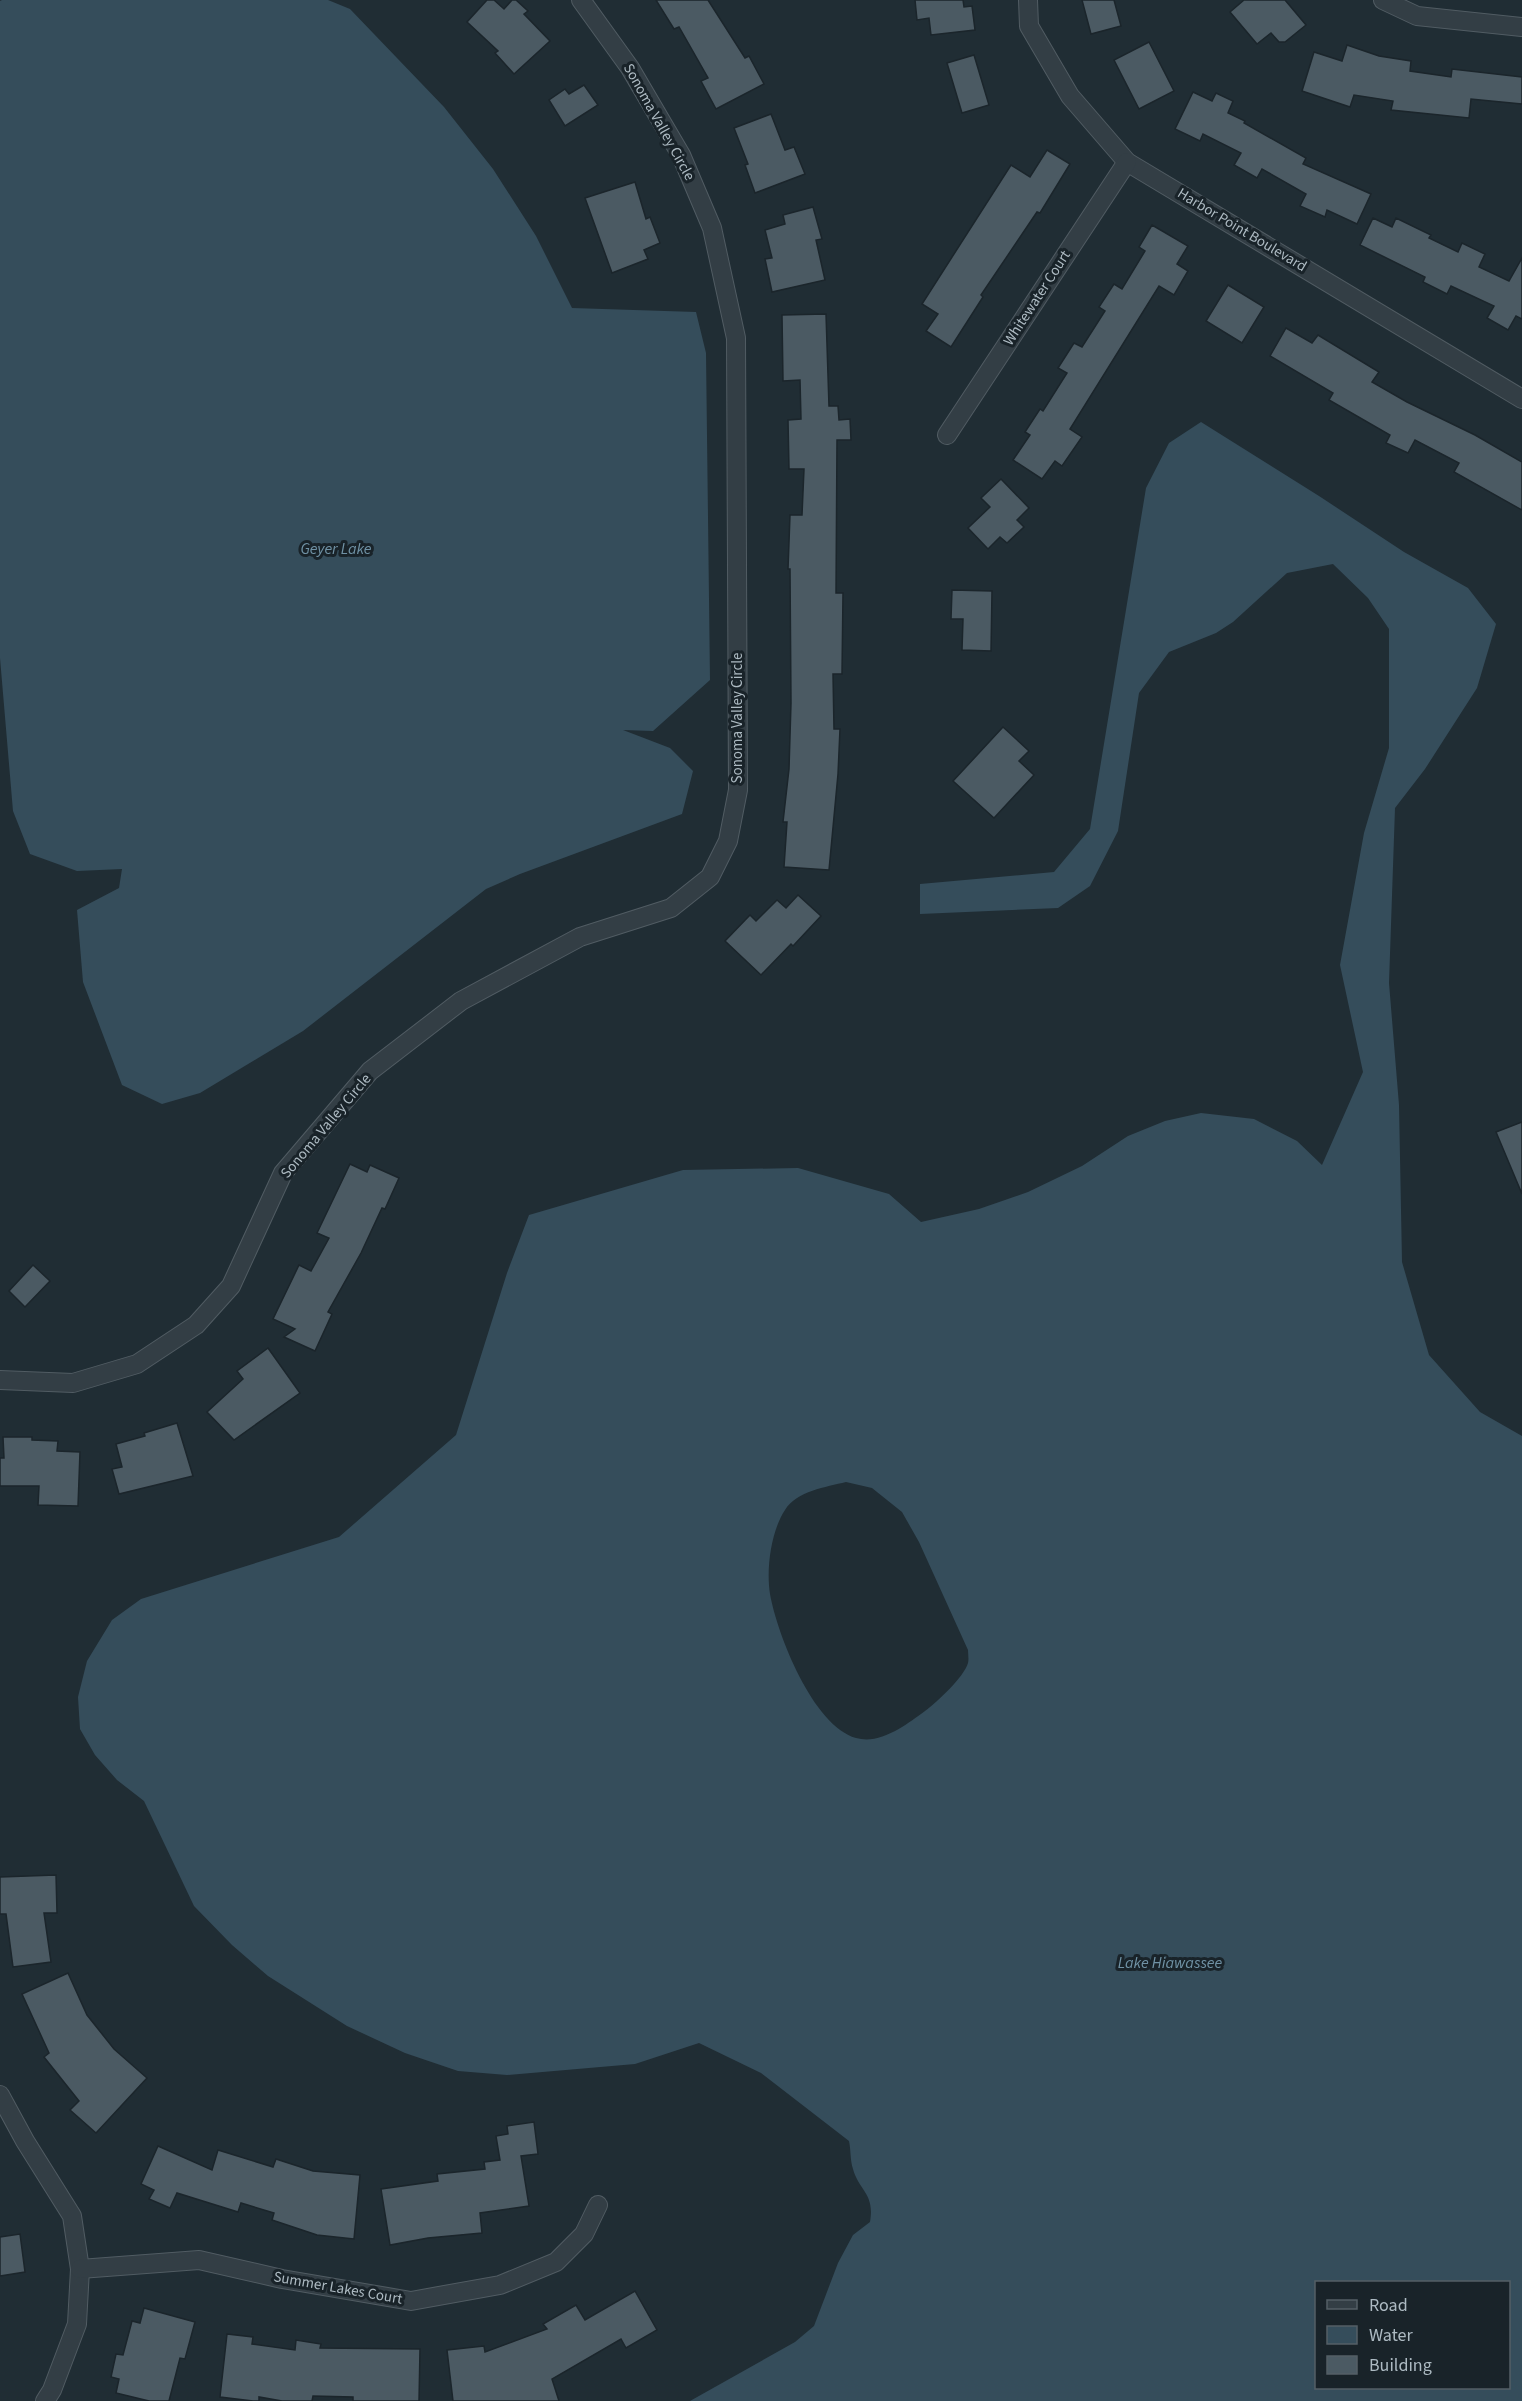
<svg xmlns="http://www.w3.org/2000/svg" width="1522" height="2401" font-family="'Source Sans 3',sans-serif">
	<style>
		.water { fill: #354d5b; fill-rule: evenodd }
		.building { fill: #4b5a63; stroke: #1b252b; stroke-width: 1.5 }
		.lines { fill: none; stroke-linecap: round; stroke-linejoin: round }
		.minor-casing { stroke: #515c63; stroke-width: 20 }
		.minor { stroke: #333e45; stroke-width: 18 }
		.labels { text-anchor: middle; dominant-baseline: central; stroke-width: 6; stroke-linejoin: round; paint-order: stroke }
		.street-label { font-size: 15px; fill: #adbac2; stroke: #192329 }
		.water-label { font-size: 16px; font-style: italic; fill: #7092a5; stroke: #192329 }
	</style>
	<rect width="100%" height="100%" fill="#202d34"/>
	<!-- water -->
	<g class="water">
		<polygon points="2,0 328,0 350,9 444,107 493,169 536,236 572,308 696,312 706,353 710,680 653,731 623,730 670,748 693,771 682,814 520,874 486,889 303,1031 200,1093 162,1104 122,1085 83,982 77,910 119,888 122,869 77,871 30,854 13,811 0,658 0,1"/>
		<path d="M1201,422L1319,496L1404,552L1468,588L1496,624L1477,688L1425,769L1395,808L1389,983L1399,1105L1402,1262L1429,1355L1480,1412L1522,1436V2401H690L795,2342L814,2326L838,2263L853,2235L870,2222C875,2193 859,2191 853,2169C850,2160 851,2150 849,2141L761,2073L699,2043L635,2064L507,2075L458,2071L405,2053L347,2026L268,1976L232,1945L194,1906L144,1801L117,1780L95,1755L80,1729L78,1697L87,1661L112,1620L141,1599L339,1537L456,1435L507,1273L529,1215L683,1170L798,1168L889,1194L921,1222L979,1209L1028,1192L1082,1166L1128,1136L1165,1121L1201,1113L1254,1119L1297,1141L1322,1165L1363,1072L1340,965L1364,833L1389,748V629L1368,598L1333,564L1287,573L1233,622L1216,633L1169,652L1139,693L1118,831L1090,886L1058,908L920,914V884L1054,872L1090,829L1146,488L1169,443ZM846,1482L872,1488L902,1512L919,1542L968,1650C968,1654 969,1659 968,1663C964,1677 937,1702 925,1711C907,1724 881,1745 856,1738C813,1726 777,1634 770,1594C766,1569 771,1531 785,1510C797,1491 826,1487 846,1482ZM1508,2282V2388H1316V2282Z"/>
	</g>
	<!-- building -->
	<g class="building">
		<polygon points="487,0 494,0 504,9 512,0 516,0 528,11 524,14 550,41 514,74 495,53 498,51 467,22"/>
		<polygon points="656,0 708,0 745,58 749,56 764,84 716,109 701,81 708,78 679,27 674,29"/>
		<polygon points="915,0 963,0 964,7 972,6 975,30 931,35 929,18 917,20"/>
		<polygon points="1082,0 1114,0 1121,26 1091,34"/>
		<polygon points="1244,0 1285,0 1306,25 1285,42 1279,42 1271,33 1257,44 1230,12"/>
		<polygon points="1149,42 1174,91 1139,109 1114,60"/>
		<polygon points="1347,45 1379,56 1411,61 1410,71 1451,77 1452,69 1522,77 1522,104 1471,99 1469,118 1391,110 1393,101 1354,95 1350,107 1302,91 1314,52 1342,61"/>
		<polygon points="974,55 989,105 962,113 947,63"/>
		<polygon points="584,85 598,105 565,126 549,100 565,89 569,94"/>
		<polygon points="1193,92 1212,101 1216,93 1233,101 1228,113 1245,121 1244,123 1306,158 1303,164 1371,194 1357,224 1327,210 1325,217 1300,206 1306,194 1262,169 1257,178 1234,165 1241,153 1203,134 1200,141 1175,129"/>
		<polygon points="771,114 785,150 794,147 805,174 755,193 745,165 748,164 734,128"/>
		<polygon points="1047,150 1070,164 1040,213 1037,212 981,295 983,297 951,347 926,331 938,314 922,304 1011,165 1030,177"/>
		<polygon points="635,182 646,219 650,217 660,243 644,250 648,259 612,273 585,198"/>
		<polygon points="813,207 822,239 816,240 825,280 772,292 765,259 772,258 765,230 785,224 783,215"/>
		<polygon points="1373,218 1392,227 1396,218 1431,235 1429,238 1458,252 1462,243 1485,254 1479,267 1509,281 1522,258 1522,319 1516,316 1508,330 1487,318 1494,306 1451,286 1447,294 1423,282 1425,277 1360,245"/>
		<polygon points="1152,225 1188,246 1177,264 1188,271 1174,295 1159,286 1070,429 1082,437 1062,466 1055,461 1042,479 1013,460 1030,435 1025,432 1040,409 1043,411 1067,373 1058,368 1074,343 1082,347 1105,311 1099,307 1114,284 1122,289 1145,251 1139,247"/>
		<polygon points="1228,285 1264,307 1242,343 1206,321"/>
		<polygon points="826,314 829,406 838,406 839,420 850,419 851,440 837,440 836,593 843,593 842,674 833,674 834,729 840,729 838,774 829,870 784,867 787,822 783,822 789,769 791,703 790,569 788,569 790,515 802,515 804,469 789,469 788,420 801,419 800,380 783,381 782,315"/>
		<polygon points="1286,328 1312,343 1318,335 1379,372 1372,382 1407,402 1475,435 1522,462 1522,510 1454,472 1459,463 1415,440 1408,453 1386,443 1390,435 1329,400 1333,393 1270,356"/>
		<polygon points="1001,479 1029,508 1017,520 1024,527 1007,543 1000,537 988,549 968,528 990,507 981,498"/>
		<polygon points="952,590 992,591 991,651 962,650 963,619 951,619"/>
		<polygon points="1003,727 1029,751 1019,761 1034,775 994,818 953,781"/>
		<polygon points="798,895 821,916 793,946 791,944 761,975 725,941 750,915 756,921 777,900 786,908"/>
		<polygon points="1522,1122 1522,1194 1496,1132"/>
		<polygon points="350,1164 367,1172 370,1165 399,1178 385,1209 382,1208 361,1253 328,1312 332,1314 315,1351 284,1337 295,1329 273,1319 299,1265 311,1271 329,1238 317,1233"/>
		<polygon points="33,1265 50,1281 25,1307 9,1291"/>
		<polygon points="268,1348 300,1393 234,1440 207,1412 243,1379 237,1371"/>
		<polygon points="177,1423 193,1476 119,1494 112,1469 122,1467 116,1444 145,1436 144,1433"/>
		<polygon points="3,1437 32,1437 32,1440 58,1441 57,1451 80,1452 78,1506 38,1505 39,1486 0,1486 0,1458 4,1458"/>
		<polygon points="56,1875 57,1913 44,1913 51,1962 13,1967 6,1914 0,1914 0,1877"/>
		<polygon points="68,1973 87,2015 114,2049 147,2078 96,2133 70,2110 79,2101 44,2057 49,2053 22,1994"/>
		<polygon points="534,2122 538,2154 521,2156 529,2206 480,2213 482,2233 428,2238 390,2245 381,2189 438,2181 437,2174 485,2169 484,2162 500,2160 496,2136 508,2134 507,2126"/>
		<polygon points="158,2146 212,2170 218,2150 273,2167 276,2159 313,2171 360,2175 354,2239 317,2235 272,2220 274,2213 241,2203 238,2212 177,2193 170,2208 149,2199 154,2190 141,2184"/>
		<polygon points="20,2234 25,2272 0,2276 0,2237"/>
		<polygon points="635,2291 657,2330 626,2348 621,2339 552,2379 559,2401 453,2401 447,2350 484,2346 485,2352 547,2329 543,2324 576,2305 585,2320"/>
		<polygon points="144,2308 195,2322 185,2359 180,2358 169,2401 149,2401 116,2393 119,2379 111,2377 116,2354 123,2355 132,2321 140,2323"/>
		<polygon points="227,2334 253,2337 252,2344 295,2350 296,2340 321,2344 320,2348 420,2349 419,2401 353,2401 353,2397 313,2396 312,2401 282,2401 259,2397 259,2401 253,2401 220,2397"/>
	</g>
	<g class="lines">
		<defs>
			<g id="minor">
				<polyline points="1028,0 1029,26 1070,96 1127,162 1522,399"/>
				<polyline points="1383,0 1417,16 1522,27"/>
				<polyline points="947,435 1127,162"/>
				<polyline points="0,1380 73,1383 137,1364 196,1325 231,1286 283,1173 370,1071 461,1001 580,937 671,908 710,877 728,841 738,790 736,338 712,228 681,155 630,68 581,0"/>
				<polyline points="0,2095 25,2141 72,2216 80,2269 77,2324 52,2390 45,2401"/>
				<polyline points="80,2269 199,2260 282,2279 411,2301 500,2285 556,2262 584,2234 598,2205"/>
			</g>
		</defs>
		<!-- minor casing -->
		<use href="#minor" class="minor-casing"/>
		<!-- minor -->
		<use href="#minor" class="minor"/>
	</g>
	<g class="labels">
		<!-- street labels -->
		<g class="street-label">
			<text transform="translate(659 122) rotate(61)">Sonoma Valley Circle</text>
			<text transform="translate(1242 230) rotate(31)">Harbor Point Boulevard</text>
			<text transform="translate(1037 298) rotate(-57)">Whitewater Court</text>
			<text transform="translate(737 718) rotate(-90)">Sonoma Valley Circle</text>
			<text transform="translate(326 1126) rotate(-50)">Sonoma Valley Circle</text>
			<text transform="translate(338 2288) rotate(10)">Summer Lakes Court</text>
		</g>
		<!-- water labels -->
		<g class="water-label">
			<text x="336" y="549">Geyer Lake</text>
			<text x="1170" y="1963">Lake Hiawassee</text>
		</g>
	</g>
	<!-- legend -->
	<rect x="1315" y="2281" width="195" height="108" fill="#192329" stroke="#545f66" stroke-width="1.5"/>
	<rect x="1327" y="2300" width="30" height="9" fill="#333e45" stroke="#545f66" stroke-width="1.5"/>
	<text x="1369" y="2311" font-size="18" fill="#adbac2">Road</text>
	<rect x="1327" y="2326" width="30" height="18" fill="#354d5b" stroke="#545f66" stroke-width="1.5"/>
	<text x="1369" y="2341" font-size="18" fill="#adbac2">Water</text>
	<rect x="1327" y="2356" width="30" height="18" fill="#4b5a63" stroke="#545f66" stroke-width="1.5"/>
	<text x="1369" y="2371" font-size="18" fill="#adbac2">Building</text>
</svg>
